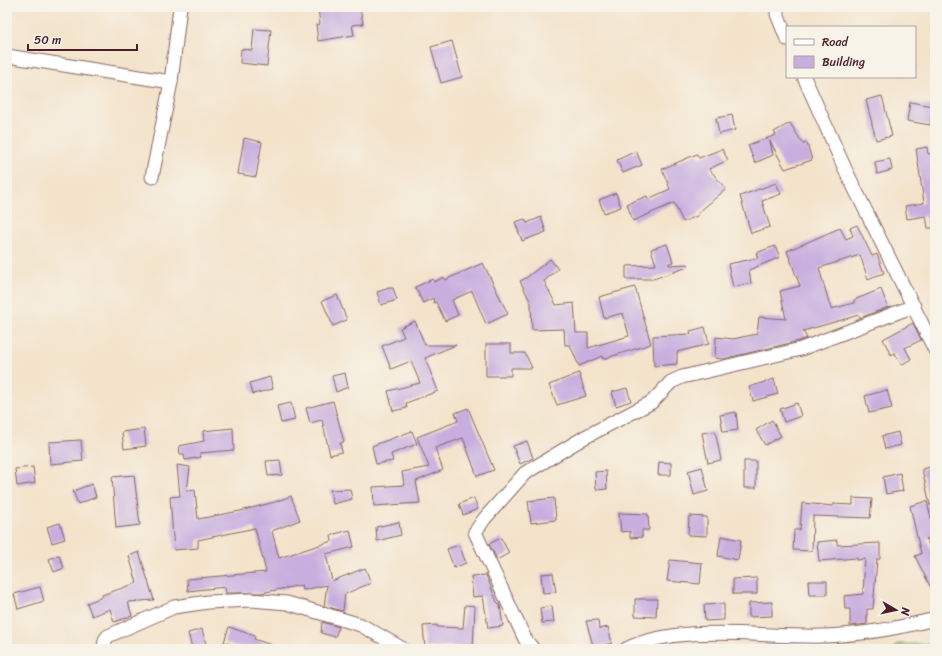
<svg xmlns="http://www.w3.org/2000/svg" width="942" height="656" font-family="Sriracha,sans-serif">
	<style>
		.green { fill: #8dc87c; stroke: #6c7454 }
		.building { fill: #c7aedf }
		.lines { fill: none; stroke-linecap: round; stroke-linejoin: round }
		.minor-casing { stroke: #856463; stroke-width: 15 }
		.minor { stroke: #fff; stroke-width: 13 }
	</style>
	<rect width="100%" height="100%" fill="#f7f3e8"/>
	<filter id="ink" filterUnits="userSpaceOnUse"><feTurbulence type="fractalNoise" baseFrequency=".025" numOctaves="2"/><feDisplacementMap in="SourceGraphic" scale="8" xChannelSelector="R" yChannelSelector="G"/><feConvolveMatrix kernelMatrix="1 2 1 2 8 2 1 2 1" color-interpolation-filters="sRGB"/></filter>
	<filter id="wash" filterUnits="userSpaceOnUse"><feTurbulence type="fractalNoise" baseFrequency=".012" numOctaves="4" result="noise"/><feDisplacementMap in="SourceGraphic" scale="16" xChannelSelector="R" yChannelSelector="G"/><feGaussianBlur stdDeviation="0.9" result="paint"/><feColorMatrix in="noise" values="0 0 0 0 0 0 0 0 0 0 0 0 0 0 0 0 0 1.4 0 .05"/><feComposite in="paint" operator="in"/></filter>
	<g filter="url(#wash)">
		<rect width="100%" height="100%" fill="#f3e3cb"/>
		<!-- green -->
		<polygon class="green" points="897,644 935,644 935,649 892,649"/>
		<g id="blocks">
			<!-- building -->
			<g class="building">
				<polygon points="324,7 360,7 363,24 352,25 354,35 318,41 316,25 320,24 318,8"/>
				<polygon points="254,29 271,30 267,66 240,63 241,49 252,50"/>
				<polygon points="452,41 462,77 441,83 431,47"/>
				<polygon points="882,96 892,136 876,140 866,100"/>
				<polygon points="910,102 933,106 930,125 907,121"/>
				<polygon points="732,115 735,130 719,134 716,118"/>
				<polygon points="790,123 803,144 807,143 812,160 785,169 770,141 773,155 755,163 748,145 776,135 774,132"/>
				<polygon points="244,138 262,142 256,177 238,174"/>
				<polygon points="927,147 928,154 935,153 935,228 928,228 926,216 907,219 905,206 924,203 916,149"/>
				<polygon points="722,149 728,160 709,169 726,189 698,213 699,215 683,222 674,203 633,221 627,204 647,196 648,199 670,189 662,169 697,154 699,158"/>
				<polygon points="636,151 642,165 623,173 617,160"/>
				<polygon points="890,159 892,170 877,174 875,162"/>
				<polygon points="776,183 781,194 762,201 770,227 751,233 740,196"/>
				<polygon points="616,193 621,207 604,213 599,200"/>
				<polygon points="541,217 546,232 522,241 515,222 525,219 527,223"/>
				<polygon points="857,225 872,256 877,254 884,273 868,279 860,255 819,268 831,309 854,303 854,300 881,289 888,307 860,318 859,315 803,331 807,338 799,341 723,359 715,358 716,337 733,339 757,334 759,317 786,319 780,291 800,286 787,251 840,228 846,239 853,236 850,228"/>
				<polygon points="667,244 673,262 669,263 669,265 688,264 688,267 653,279 626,279 626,266 656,265 651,249"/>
				<polygon points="775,246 780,257 749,270 751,283 733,287 728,264 758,258 756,253"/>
				<polygon points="550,259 558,269 544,281 556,305 574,303 576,333 588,333 588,348 629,336 623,313 604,318 599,297 635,287 651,344 603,359 602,356 579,366 570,345 565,345 564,329 532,330 531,303 520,281 526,278"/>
				<polygon points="483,263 508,314 486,324 472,291 452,300 458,315 445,321 436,302 434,303 433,298 423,303 415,287 433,279 434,282 444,277 445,280"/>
				<polygon points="389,288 393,288 397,300 381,305 377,292"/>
				<polygon points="337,295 347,320 333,326 322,301"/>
				<polygon points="415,321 425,345 456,345 425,358 438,391 406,403 407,408 393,411 388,391 420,383 411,361 391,369 382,346 404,337 400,328"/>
				<polygon points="913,323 921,340 905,348 911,359 901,365 895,353 891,355 883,339"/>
				<polygon points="705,327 709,344 677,352 677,364 654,366 653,336 691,334 690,331"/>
				<polygon points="486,344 511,344 511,353 525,353 532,368 511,368 511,376 486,376"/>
				<polygon points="345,373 348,387 336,392 332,376"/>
				<polygon points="579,373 586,396 557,405 549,385"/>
				<polygon points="270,377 273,389 253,394 250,383"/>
				<polygon points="774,379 778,394 753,401 749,387"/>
				<polygon points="627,388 631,401 616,406 612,392"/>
				<polygon points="887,390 892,408 869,413 865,396"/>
				<polygon points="333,401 344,442 340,443 342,452 330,455 322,420 310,423 306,408"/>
				<polygon points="291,403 295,420 281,423 277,406"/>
				<polygon points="797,403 801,416 784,422 780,409"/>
				<polygon points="468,408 494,470 477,476 463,438 435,448 443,470 416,481 420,503 374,506 373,487 404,485 402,472 429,467 417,437 458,421 455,413"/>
				<polygon points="736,412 738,430 723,432 720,415"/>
				<polygon points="772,420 781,436 765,445 756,430"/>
				<polygon points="233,428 234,450 200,453 201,457 185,460 184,454 180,454 179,446 204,441 203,431"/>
				<polygon points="144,429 146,446 124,449 122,432"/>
				<polygon points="412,431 417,444 391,454 393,461 376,464 372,446"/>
				<polygon points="715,431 721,460 708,463 702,433"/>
				<polygon points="898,432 901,445 885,449 882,436"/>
				<polygon points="81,440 83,461 50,464 49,442"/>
				<polygon points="527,441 533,458 520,464 513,446"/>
				<polygon points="280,460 282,475 268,476 266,461"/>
				<rect x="744" y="461" width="12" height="27"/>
				<polygon points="659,462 671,463 671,475 658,475"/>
				<polygon points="177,465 190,467 187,491 195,490 198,519 240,511 275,502 291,496 300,520 272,531 279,558 332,541 331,535 350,530 354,547 326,554 332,581 365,568 371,583 345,594 343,611 324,606 327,585 303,590 302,585 261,593 226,593 225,587 188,591 187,579 266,572 255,528 198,540 198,548 174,550 170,497 180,496"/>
				<polygon points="935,466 935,505 930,505 922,469"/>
				<polygon points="33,467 35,483 17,486 15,469"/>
				<polygon points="702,467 708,491 694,495 688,471"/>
				<polygon points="606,471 607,489 596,490 595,472"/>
				<polygon points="900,473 903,491 886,494 883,477"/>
				<polygon points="134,475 140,525 116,528 112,477"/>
				<polygon points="92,484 96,497 78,504 73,491"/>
				<polygon points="350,489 352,499 333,504 330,490"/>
				<polygon points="474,498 478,509 463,515 459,504"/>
				<polygon points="554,498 556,520 531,523 528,501"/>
				<polygon points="853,498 872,499 870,518 813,516 812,551 793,550 794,530 800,530 802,503 833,506 833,504 853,505"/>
				<polygon points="927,501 935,535 926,539 935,557 935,596 915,556 921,554 910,506"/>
				<polygon points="619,513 648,514 649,530 642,530 642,537 630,538 630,531 621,532"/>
				<polygon points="689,516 707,517 707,536 688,535"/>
				<polygon points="399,522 401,535 377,541 376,527"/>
				<polygon points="60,523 65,539 52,543 47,527"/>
				<polygon points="721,536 741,540 738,560 718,556"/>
				<polygon points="501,538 509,553 497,560 489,544"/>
				<polygon points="837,540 837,545 880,543 880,559 877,559 873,609 867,609 867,624 850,626 850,609 845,609 844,596 863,594 865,559 857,560 857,558 819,561 817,542"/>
				<polygon points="459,545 466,563 454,568 447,549"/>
				<polygon points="139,552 154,600 128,602 132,616 114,622 110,609 92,616 87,603 102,597 102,595 137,583 129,556"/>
				<polygon points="59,555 64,568 54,572 49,559"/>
				<polygon points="670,560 702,563 700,584 667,581"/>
				<polygon points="553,573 556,592 543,593 541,574"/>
				<polygon points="486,575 497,602 500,605 503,626 488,628 483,596 473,597 471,576"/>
				<polygon points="757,578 757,594 733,594 733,579"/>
				<polygon points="808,581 827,581 827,595 809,595"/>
				<polygon points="40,587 44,601 18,609 14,594"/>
				<polygon points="635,599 657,599 656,617 635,616"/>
				<polygon points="772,602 772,616 749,617 749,603"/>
				<polygon points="724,604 724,620 705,621 704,605"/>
				<polygon points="465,605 475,606 473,648 449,646 425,648 423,626 437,625 437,627 463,628"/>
				<polygon points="552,606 554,622 542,623 540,608"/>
				<polygon points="598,620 599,629 608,627 612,643 601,646 602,649 594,649 586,621"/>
				<polygon points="322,622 339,627 335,637 321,633"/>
				<polygon points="229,627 255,636 254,639 277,647 277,649 245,649 224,642"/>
				<polygon points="202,629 206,644 192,648 188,633"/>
			</g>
		</g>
	</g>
	<g filter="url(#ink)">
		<use href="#blocks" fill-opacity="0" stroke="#856463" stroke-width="1"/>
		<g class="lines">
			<defs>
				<g id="minor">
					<polyline points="777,7 777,14 787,39"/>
					<polyline points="7,56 171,82"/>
					<polyline points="804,77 846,171 935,350"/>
					<polyline points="152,177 171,82 180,7"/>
					<polyline points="104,649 105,640 108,636 174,607 208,602 251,600 287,603 361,625 403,649"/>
					<polyline points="533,649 525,639 475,532 485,518 525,473 585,437 652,402 671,382 682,377 801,349 914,306"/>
					<path d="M626,649C683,622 762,638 823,636C861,635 899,628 935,619"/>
				</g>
			</defs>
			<!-- minor casing -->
			<use href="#minor" class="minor-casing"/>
			<!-- minor -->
			<use href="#minor" class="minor"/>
		</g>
	</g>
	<!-- margin -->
	<rect width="942" height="656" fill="none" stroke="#f7f3e8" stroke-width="24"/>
	<!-- legend -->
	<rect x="786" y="26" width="130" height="52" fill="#f7f3e8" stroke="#b29e9c"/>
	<rect x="794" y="39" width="20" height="6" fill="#ffffff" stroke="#b29e9c"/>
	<text x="822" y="46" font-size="12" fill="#4a1f2b">Road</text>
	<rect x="794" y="56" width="20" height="12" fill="#c7aedf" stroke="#b29e9c"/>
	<text x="822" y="66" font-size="12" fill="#4a1f2b">Building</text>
	<!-- north arrow -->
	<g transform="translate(896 610) rotate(99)" stroke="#f7f3e8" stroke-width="3" paint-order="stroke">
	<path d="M0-3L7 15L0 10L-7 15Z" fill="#4a1f2b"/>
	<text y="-6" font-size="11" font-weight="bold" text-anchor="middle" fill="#4a1f2b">N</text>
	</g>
	<!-- scale -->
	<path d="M28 44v6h109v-6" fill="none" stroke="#4a1f2b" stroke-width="2"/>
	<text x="34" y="44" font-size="12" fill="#4a1f2b" stroke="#f7f3e8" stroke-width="3" paint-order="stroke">50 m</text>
</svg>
